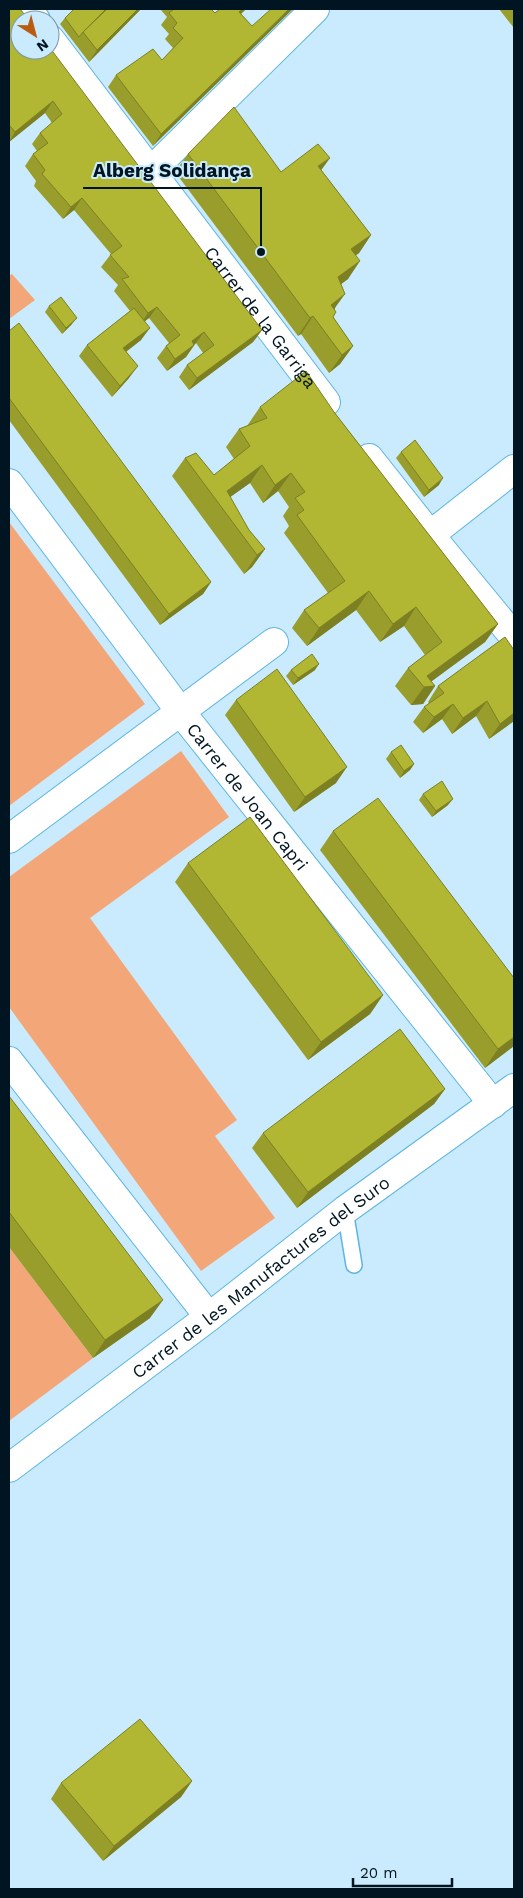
<svg xmlns="http://www.w3.org/2000/svg" width="523" height="1898" font-family="'Work Sans',sans-serif">
	<style>
		.green { fill: #f3a779 }
		.lines { fill: none; stroke-linecap: round; stroke-linejoin: round }
		.service-casing { stroke: #5db5e0; stroke-width: 18 }
		.minor-casing { stroke: #5db5e0; stroke-width: 30 }
		.service { stroke: #fff; stroke-width: 15 }
		.minor { stroke: #fff; stroke-width: 28 }
		.wall { fill: #989d2b }
		.shaded-wall { fill: #7c8023 }
		.building { fill: #b1b732; stroke: #7c8023 }
		.labels { text-anchor: middle; dominant-baseline: central; stroke-width: 4; stroke-linejoin: round; paint-order: stroke }
		.street-label { font-size: 18px; fill: #001521; stroke: #caebfd }
		.leader { fill: none; stroke: #001521; stroke-width: 2 }
		.callout-dot { fill: #001521; stroke: #caebfd; stroke-width: 2 }
		.callout-label { font-size: 19px; text-anchor: middle; font-weight: bold; fill: #001521; stroke: #caebfd; stroke-width: 4; stroke-linejoin: round; paint-order: stroke }
	</style>
	<rect width="100%" height="100%" fill="#caebfd"/>
	<!-- green -->
	<g class="green">
		<polygon points="12,274 35,300 9,319 9,276"/>
		<polygon points="9,522 145,704 9,806"/>
		<polygon points="181,751 229,817 90,918 237,1120 215,1136 275,1218 201,1271 9,1007 9,877"/>
		<polygon points="9,1247 93,1358 9,1421"/>
	</g>
	<g class="lines">
		<defs>
			<polyline id="service" points="345,1210 354,1265"/>
			<g id="minor">
				<polyline points="27,9 36,20"/>
				<path id="s1" d="M50,39L326,402"/>
				<polyline points="151,171 315,9"/>
				<polyline points="369,458 430,535 514,637"/>
				<path id="s2" d="M9,483L180,711L493,1104"/>
				<polyline points="430,535 514,469"/>
				<polyline points="9,839 274,642"/>
				<polyline points="9,1061 209,1317"/>
				<path id="s3" d="M9,1468L209,1317L345,1210L514,1088"/>
			</g>
		</defs>
		<!-- service casing -->
		<use href="#service" class="service-casing"/>
		<!-- minor casing -->
		<use href="#minor" class="minor-casing"/>
		<!-- service -->
		<use href="#service" class="service"/>
		<!-- minor -->
		<use href="#minor" class="minor"/>
	</g>
	<!-- wall -->
	<g class="wall">
		<polygon points="9,9 262,330 253,342 189,390 179,377 187,365 203,353 196,343 186,357 167,371 157,358 166,346 169,343 149,318 145,321 141,340 126,352 129,378 112,397 79,356 87,345 130,311 114,291 118,285 101,267 111,254 74,210 63,219 34,186 36,181 25,166 33,154 37,151 32,144 40,133 52,123 45,113 9,142"/>
		<polygon points="141,9 89,62 60,24 65,18 105,10"/>
		<polygon points="160,9 211,9 215,13 220,9 246,9 241,14 252,26 153,146 108,87 116,75 162,60 173,48 165,39 169,34 161,25 167,17"/>
		<polygon points="499,9 514,9 514,28 510,23"/>
		<polygon points="188,154 281,172 321,170 371,235 359,253 356,255 348,279 341,284 333,317 353,346 340,364 329,373 301,334 298,336 175,172"/>
		<polygon points="49,306 72,324 62,334 45,312"/>
		<polygon points="9,331 211,582 203,594 160,625 9,420"/>
		<polygon points="260,407 334,412 498,624 485,642 431,681 435,686 423,704 411,705 395,686 408,668 425,655 404,626 380,642 356,610 307,646 292,628 304,610 328,593 284,533 289,526 283,516 289,507 278,491 263,503 250,483 230,497 249,530 265,549 252,567 244,574 172,476 185,458 214,475 234,459 226,447 239,429 247,426"/>
		<polygon points="401,452 439,485 424,497 396,458"/>
		<polygon points="505,637 514,721 489,739 476,716 452,734 442,719 423,733 413,722 424,707 429,703 428,702 438,686"/>
		<polygon points="291,670 315,670 293,685 286,676"/>
		<polygon points="236,700 336,783 294,812 225,715"/>
		<polygon points="391,752 414,764 410,770 400,778 386,759"/>
		<polygon points="423,794 448,805 432,817 419,800"/>
		<polygon points="333,831 514,978 514,1046 485,1068 320,850"/>
		<polygon points="188,863 383,995 370,1014 308,1060 175,882"/>
		<polygon points="445,1089 434,1104 297,1208 252,1148 263,1133"/>
		<polygon points="9,1096 150,1318 93,1358 9,1247"/>
		<polygon points="192,1781 181,1797 103,1861 51,1799 61,1783"/>
	</g>
	<!-- shaded-wall -->
	<g class="shaded-wall">
		<polygon points="138,9 141,9 89,62 97,50"/>
		<polygon points="242,9 246,9 231,23 239,12"/>
		<polygon points="289,9 293,9 153,146 161,134"/>
		<polygon points="53,101 45,113 9,142 15,132"/>
		<polygon points="330,158 317,176 318,166"/>
		<polygon points="82,198 74,210 63,219 71,207"/>
		<polygon points="371,235 359,253 339,268 351,249"/>
		<polygon points="360,261 348,279 325,296 338,277"/>
		<polygon points="345,294 332,312 318,323 331,305"/>
		<polygon points="157,307 149,318 140,325 148,313"/>
		<polygon points="313,316 301,334 298,336 310,318"/>
		<polygon points="77,318 72,324 62,334 66,328"/>
		<polygon points="150,328 141,340 115,360 123,348"/>
		<polygon points="262,330 253,342 189,390 197,378"/>
		<polygon points="204,332 196,343 183,353 192,341"/>
		<polygon points="194,345 186,357 167,371 175,359"/>
		<polygon points="353,346 340,364 329,373 342,355"/>
		<polygon points="138,366 129,378 112,397 120,386"/>
		<polygon points="262,465 250,483 219,505 227,491"/>
		<polygon points="291,473 278,491 263,503 275,485"/>
		<polygon points="443,478 439,485 424,497 429,490"/>
		<polygon points="265,549 252,567 244,574 257,555"/>
		<polygon points="211,582 203,594 160,625 169,614"/>
		<polygon points="369,591 356,610 307,646 319,628"/>
		<polygon points="416,607 404,626 380,642 393,624"/>
		<polygon points="498,624 485,642 424,687 427,676"/>
		<polygon points="319,664 315,670 293,685 298,678"/>
		<polygon points="435,686 423,704 411,705 424,687"/>
		<polygon points="487,701 476,716 452,734 463,718"/>
		<polygon points="453,704 442,719 423,733 434,717"/>
		<polygon points="514,713 514,721 489,739 500,724"/>
		<polygon points="414,764 410,770 400,778 404,771"/>
		<polygon points="347,767 336,783 294,812 305,797"/>
		<polygon points="453,799 448,805 432,817 436,811"/>
		<polygon points="383,995 370,1014 308,1060 321,1042"/>
		<polygon points="514,1037 514,1046 485,1068 498,1049"/>
		<polygon points="445,1089 434,1104 297,1208 308,1192"/>
		<polygon points="163,1300 150,1318 93,1358 105,1340"/>
		<polygon points="192,1781 181,1797 103,1861 114,1846"/>
	</g>
	<!-- building -->
	<g class="building">
		<polygon points="9,9 20,9 29,20 20,20 20,50 50,50 50,48 262,330 197,378 187,365 214,345 204,332 192,341 194,345 175,359 166,346 180,335 157,307 148,313 122,279 129,277 110,255 122,246 82,198 71,207 42,174 45,170 33,154 48,143 40,133 62,114 53,101 15,132 10,126 9,128"/>
		<polygon points="74,9 104,9 105,10 83,32 79,37 65,18"/>
		<polygon points="107,9 138,9 97,50 83,32"/>
		<polygon points="174,9 211,9 215,13 220,9 242,9 239,12 252,26 271,9 289,9 161,134 116,75 153,49 162,60 183,38 173,28 177,23 169,13"/>
		<polygon points="234,107 281,172 318,144 330,158 318,166 371,235 351,249 360,261 338,277 345,294 331,305 336,312 333,317 353,346 342,355 313,316 310,318 188,154"/>
		<polygon points="61,297 77,318 66,328 49,306"/>
		<polygon points="134,308 150,328 123,348 138,366 120,386 87,345"/>
		<polygon points="19,323 211,582 169,614 9,398 9,331"/>
		<polygon points="306,371 334,412 498,624 427,676 435,686 424,687 408,668 442,642 416,607 393,624 369,591 319,628 304,610 345,581 297,515 304,510 295,498 305,492 291,473 275,485 262,465 227,491 249,530 265,549 257,555 185,458 196,453 214,475 250,446 239,429 267,418 260,407"/>
		<polygon points="415,440 443,478 429,490 401,452"/>
		<polygon points="505,637 514,650 514,713 500,724 487,701 463,718 453,704 434,717 424,707 444,693 438,686"/>
		<polygon points="312,654 319,664 298,678 291,670"/>
		<polygon points="277,669 347,767 305,797 236,700"/>
		<polygon points="401,745 414,764 404,771 391,752"/>
		<polygon points="442,781 453,799 436,811 423,794"/>
		<polygon points="378,798 514,978 514,1037 498,1049 333,831"/>
		<polygon points="250,817 383,995 321,1042 188,863"/>
		<polygon points="400,1029 445,1089 308,1192 263,1133"/>
		<polygon points="9,1096 163,1300 105,1340 9,1212"/>
		<polygon points="140,1719 192,1781 114,1846 61,1783"/>
	</g>
	<g class="labels">
		<!-- street labels -->
		<g class="street-label">
			<text stroke="none"><textPath href="#s1" startOffset="349">Carrer de la Garriga</textPath></text>
			<text stroke="none"><textPath href="#s2" startOffset="394">Carrer de Joan Capri</textPath></text>
			<text stroke="none"><textPath href="#s3" startOffset="316">Carrer de les Manufactures del Suro</textPath></text>
		</g>
	</g>
	<!-- callouts -->
	<path class="leader" d="M261 252L261 188H83"/>
	<circle class="callout-dot" cx="261" cy="252" r="5"/>
	<g class="callout-label">
		<text x="172" y="177">Alberg Solidança</text>
	</g>
	<!-- border -->
	<rect width="523" height="1898" fill="none" stroke="#001521" stroke-width="20"/>
	<!-- north arrow -->
	<g transform="translate(35 35) rotate(144)"><circle r="24" fill="#caebfd" stroke="#7995a5"/>
	<path d="M0-4L9 19L0 12L-9 19Z" fill="#ba5c0f"/>
	<text y="-8" font-size="14" font-weight="bold" text-anchor="middle" fill="#001521">N</text>
	</g>
	<!-- scale -->
	<path d="M353 1878v8h99v-8" fill="none" stroke="#001521" stroke-width="2.5"/>
	<text x="360" y="1878" font-size="15" fill="#001521" stroke="#caebfd" stroke-width="4" paint-order="stroke">20 m</text>
</svg>
